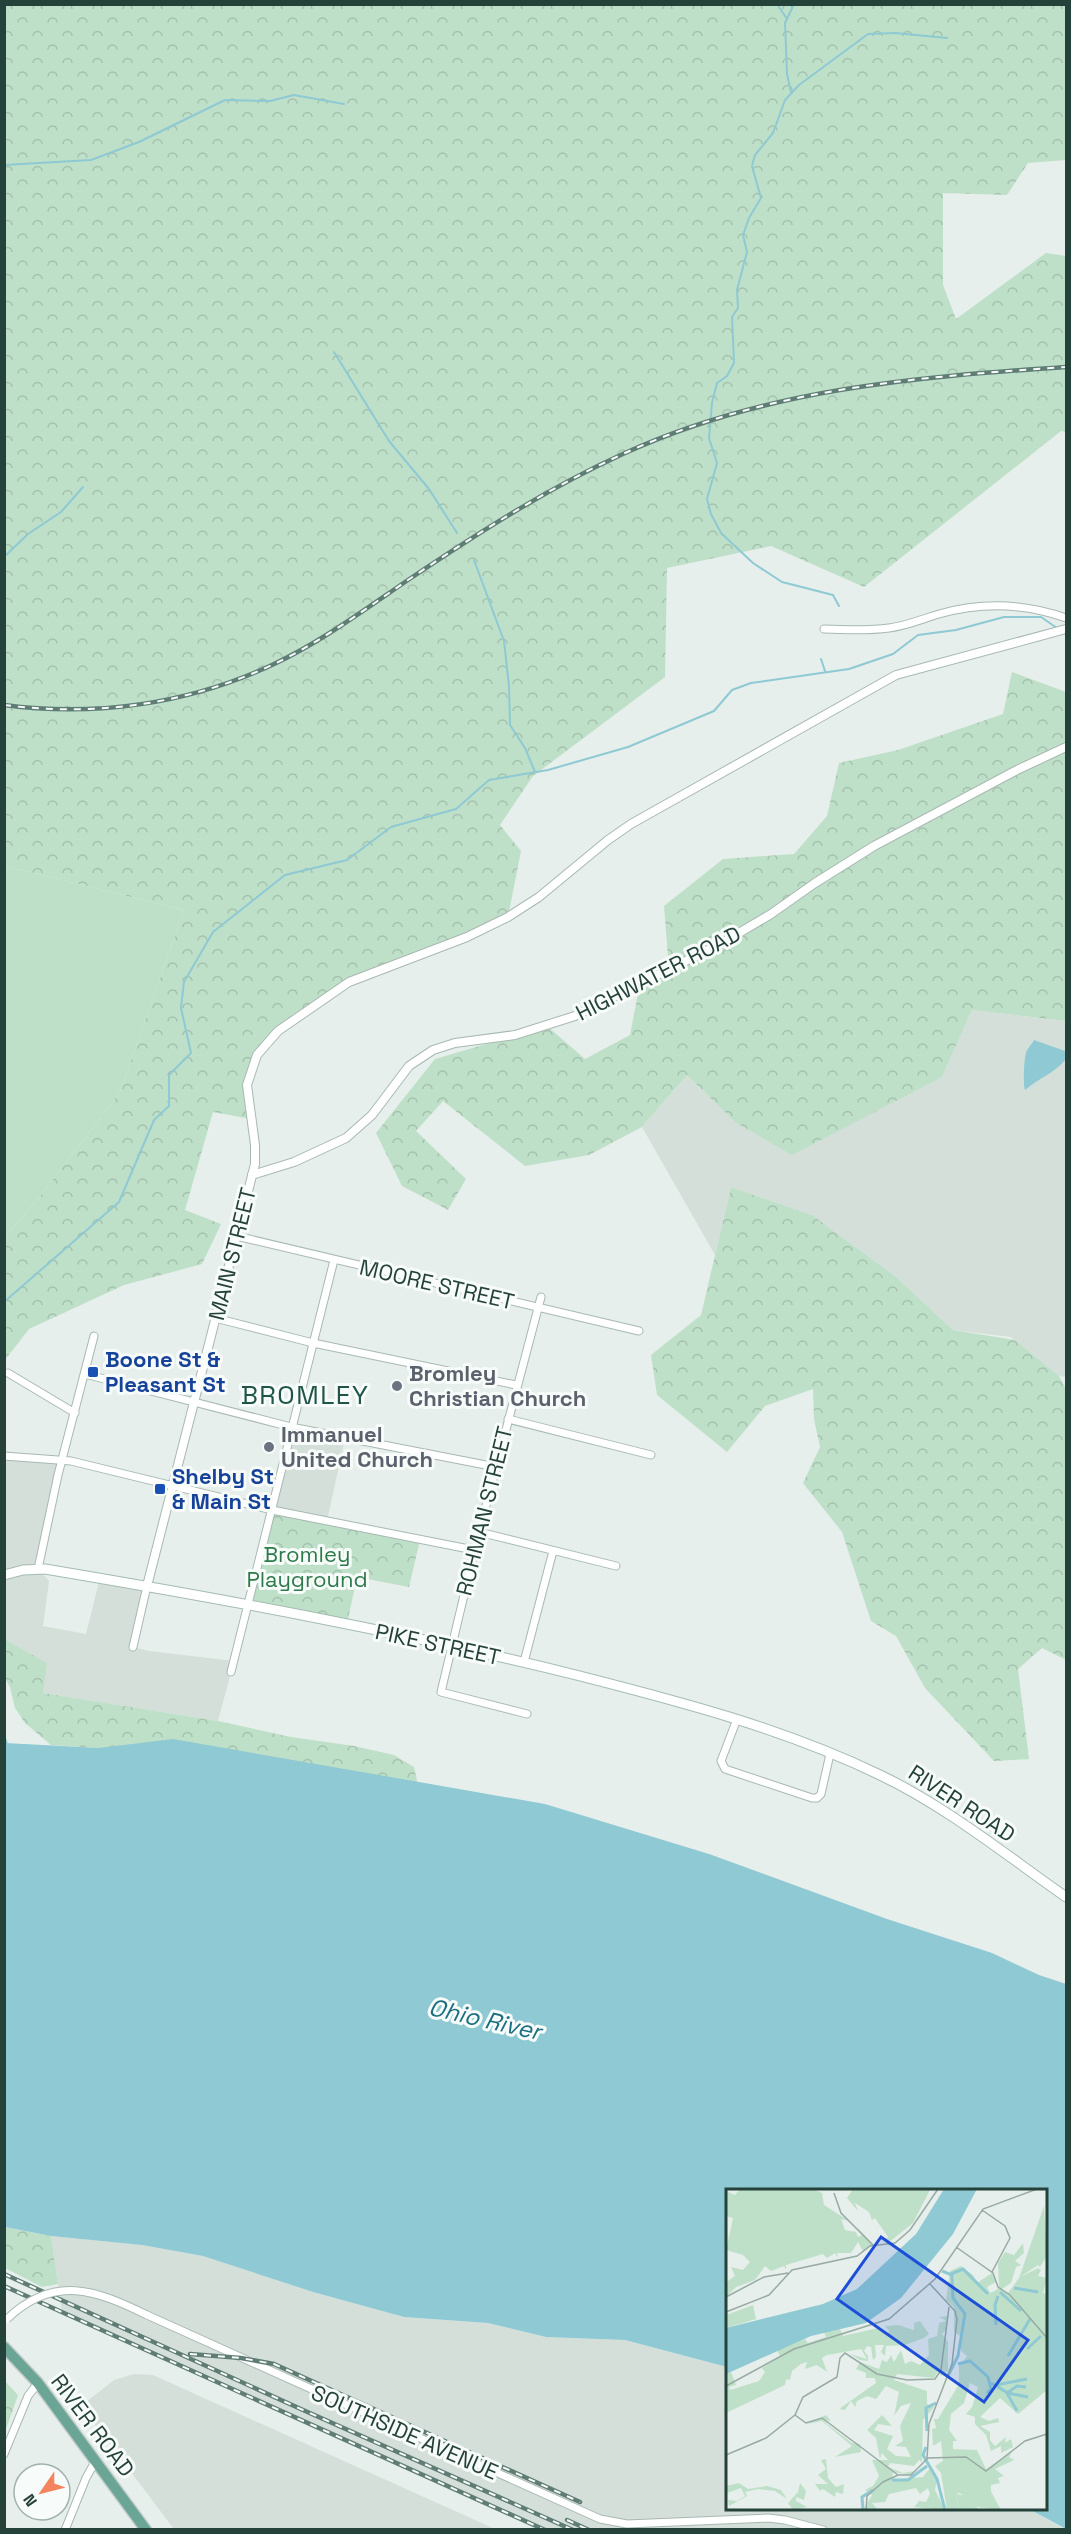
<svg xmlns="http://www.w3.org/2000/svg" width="1071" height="2534" viewBox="0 0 1071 2534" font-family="'Space Grotesk',sans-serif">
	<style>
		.built { fill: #d4dfda }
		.green { fill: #bfe0c8 }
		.forest { fill: url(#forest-crowns) }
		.water { fill: #8ec9d4 }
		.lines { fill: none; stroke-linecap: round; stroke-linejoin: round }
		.stream { stroke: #8ec9d4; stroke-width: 2 }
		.minor-casing { stroke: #a8b8b2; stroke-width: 9 }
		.tertiary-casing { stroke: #a8b8b2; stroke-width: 10 }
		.secondary-casing { stroke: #a4bbb3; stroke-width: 11 }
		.primary-casing { stroke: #c2cac8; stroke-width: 13 }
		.minor { stroke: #fff; stroke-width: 7 }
		.tertiary { stroke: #fff; stroke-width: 8 }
		.secondary { stroke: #fff; stroke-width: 9 }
		.primary { stroke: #6aa596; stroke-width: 10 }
		.rail-casing { stroke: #5f7d75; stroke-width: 4.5 }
		.rail { stroke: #f7fbf9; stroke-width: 2; stroke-dasharray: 7; stroke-linecap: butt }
		.minor-bridge-casing { stroke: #a8b8b2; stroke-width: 9; stroke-linecap: butt }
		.minor-bridge { stroke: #fff; stroke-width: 7 }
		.transit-dot { fill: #1a4fb4; stroke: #f7fbf9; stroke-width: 2 }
		.worship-dot { fill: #6b7280; stroke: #f7fbf9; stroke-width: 2 }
		.labels { text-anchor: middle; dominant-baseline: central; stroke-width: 6; stroke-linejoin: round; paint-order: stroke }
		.street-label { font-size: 22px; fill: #24423a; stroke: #f7fbf9 }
		.transit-label { font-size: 22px; font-weight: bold; fill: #164399; stroke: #f7fbf9; text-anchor: start }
		.worship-label { font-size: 22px; font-weight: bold; fill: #5b616d; stroke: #f7fbf9; text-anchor: start }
		.park-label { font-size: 22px; fill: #2d7a4b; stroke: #f7fbf9 }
		.water-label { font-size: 24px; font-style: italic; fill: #1c6f80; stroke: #f7fbf9 }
		.quarter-label { font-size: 26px; letter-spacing: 1.5px; fill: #1f5548; stroke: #f7fbf9 }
		.inset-river { fill: none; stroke: #8ec9d4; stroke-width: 3 }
		.inset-road { fill: none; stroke: #98aaa4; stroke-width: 1.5 }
		.view { fill: #1d4ed8; fill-opacity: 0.15; stroke: #1d4ed8; stroke-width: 3 }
		.inset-edge { fill: none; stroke: #24423a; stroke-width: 3 }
	</style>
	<defs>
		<pattern id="forest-crowns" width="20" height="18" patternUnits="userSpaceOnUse" patternTransform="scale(1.5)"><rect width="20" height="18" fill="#bfe0c8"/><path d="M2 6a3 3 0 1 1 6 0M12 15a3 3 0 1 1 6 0" fill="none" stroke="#a4c1ad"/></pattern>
	</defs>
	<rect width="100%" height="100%" fill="#e6efeb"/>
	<!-- built -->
	<g class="built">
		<polygon points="972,1010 1066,1021 1066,1377 1059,1376 1011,1337 953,1330 895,1276 812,1215 731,1187 715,1255 642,1127 687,1075 735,1122 942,1077"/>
		<polygon points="291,1427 345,1438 327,1521 272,1510"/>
		<polygon points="4,1456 63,1460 38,1569 49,1581 43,1626 86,1634 100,1578 147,1586 133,1647 149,1651 234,1661 218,1721 42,1693 5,1639"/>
		<polygon points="51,2236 142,2245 203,2256 313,2292 404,2317 488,2323 546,2337 625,2340 727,2367 728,2508 1029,2509 1064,2529 545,2529 62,2312"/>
		<polygon points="134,2374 153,2375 495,2529 174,2529 81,2406 114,2380"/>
	</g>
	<!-- green -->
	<polygon class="green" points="5,866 184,910 120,1092 37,1200 5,1237"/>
	<!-- forest -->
	<g class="forest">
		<polygon points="5,5 1066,5 1066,160 1028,163 1007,195 943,193 943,285 956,319 1046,253 1066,256 1066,432 1061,431 864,587 771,546 667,568 665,677 533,776 500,825 521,851 508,917 349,982 278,1031 257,1055 247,1085 251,1119 213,1112 185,1210 221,1224 202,1264 124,1285 29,1329 5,1360 5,1237 37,1200 120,1092 184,910 5,866"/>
		<polygon points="1012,672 1066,692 1066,1021 972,1010 942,1077 792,1155 735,1122 687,1075 642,1127 589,1155 525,1166 443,1101 416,1131 466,1179 448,1210 402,1186 376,1133 435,1059 547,1026 585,1059 630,1035 640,983 669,969 664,906 723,859 794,854 827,816 839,763 898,750 1003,714"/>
		<polygon points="731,1187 812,1215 895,1276 953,1330 1015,1340 1059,1376 1066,1389 1066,1660 1042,1648 1018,1669 1029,1759 994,1761 925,1688 896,1636 871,1621 842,1532 803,1483 820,1447 814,1419 813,1389 765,1406 727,1452 657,1395 651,1355 701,1315"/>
		<polygon points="272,1510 420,1540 409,1587 357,1577 347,1624 247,1604"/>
		<polygon points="4,1639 47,1663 43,1693 218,1721 291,1737 354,1746 394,1755 414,1767 419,1790 99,1748 51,1745 25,1723 15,1708 10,1687 5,1678"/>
		<polygon points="4,2227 51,2236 58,2284 42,2287 5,2268"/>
		<polygon points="5,2381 18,2395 5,2432"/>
	</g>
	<!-- water -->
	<g class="water">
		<path d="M1034 1040 1065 1051 1066 1059C1055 1073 1039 1078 1025 1090 1023 1085 1024 1059 1026 1053 1027 1049 1032 1044 1034 1040Z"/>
		<polygon points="173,1739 545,1804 709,1854 887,1919 992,1953 1039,1975 1066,1984 1066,2529 1029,2509 1046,2508 1046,2190 728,2190 727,2367 625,2340 546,2337 488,2323 404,2317 313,2292 203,2256 142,2245 51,2236 5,2227 5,1743 99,1748"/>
	</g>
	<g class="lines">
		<!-- stream -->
		<g class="stream">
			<polyline points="777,4 787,19"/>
			<polyline points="791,92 787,74 785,23 794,4"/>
			<polyline points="4,165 91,160 139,142 225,100 270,101 294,95 344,104"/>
			<polyline points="334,352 389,441 429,489 457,533"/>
			<polyline points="4,557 28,534 61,512 83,487"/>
			<polyline points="474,560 504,641 509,686 510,725 525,748 535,772"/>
			<polyline points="839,606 833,595 782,582 753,563 721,533 711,514 707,499 717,463 709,438 712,403 717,383 727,376 734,363 732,317 738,308 737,290 747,252 743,235 749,218 761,198 752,166 755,155 773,133 785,100 799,85 868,34 895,33 947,38"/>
			<polyline points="821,659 825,671"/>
			<polyline points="4,1302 119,1202 154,1120 169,1106 169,1075 191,1053 181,1008 184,982 213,932 285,875 347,860 391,827 456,809 489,780 548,770 628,747 714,711 732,690 751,683 849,669 893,654 918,635 956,630 1004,617 1041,617 1057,628"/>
			<polyline points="4,1735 7,1744"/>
		</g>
		<!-- minor casing -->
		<g class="minor-casing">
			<g id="minor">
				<path d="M824 629C846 630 868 631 889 628 906 626 922 619 939 614 982 602 1024 603 1066 618"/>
				<polyline points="236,1236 639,1331"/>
				<polyline points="215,1318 313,1343 516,1385"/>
				<polyline points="8,1373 75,1413"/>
				<polyline points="85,1374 291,1427 496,1467"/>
				<polyline points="508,1419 651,1455"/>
				<polyline points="4,1456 71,1461 272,1510 474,1550"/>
				<polyline points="479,1532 616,1566"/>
				<polyline points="38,1569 58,1475 94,1336"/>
				<polyline points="133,1647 147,1586"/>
				<polyline points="524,1662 553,1551"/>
				<polyline points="231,1672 334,1260"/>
				<polyline points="527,1714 441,1692 479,1532 541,1297"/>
				<polyline points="737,1719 721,1761 725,1769 812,1798 817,1798 821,1794 830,1754"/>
				<polyline points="147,2315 600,2519 627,2524 768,2518 785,2520 823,2530"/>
				<polyline points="4,2454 28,2396 38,2383"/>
				<polyline points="65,2530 86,2478 96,2460"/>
			</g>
		</g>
		<!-- tertiary casing -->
		<g class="tertiary-casing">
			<g id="tertiary">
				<polyline points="252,1175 294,1162 346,1138 372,1115 409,1066 433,1050 455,1043 515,1035 575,1016 722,943 771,914 815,883 874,846 1017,770 1066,747"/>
				<polyline points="147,1586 255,1164 255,1145 247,1085 257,1055 278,1031 349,982 467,937 508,917 539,897 608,840 631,824 896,675 1066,629"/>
			</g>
		</g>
		<!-- secondary casing -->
		<g class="secondary-casing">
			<path id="secondary" d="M4 1575 23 1570 45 1569C224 1599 403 1632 580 1676 682 1702 785 1729 880 1775 947 1807 1006 1855 1066 1897"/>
		</g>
		<!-- primary casing -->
		<g class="primary-casing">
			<polyline id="primary" points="4,2347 38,2383 146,2530"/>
		</g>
		<!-- minor -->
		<use href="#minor" class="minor"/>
		<!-- tertiary -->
		<use href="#tertiary" class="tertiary"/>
		<!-- secondary -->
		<use href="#secondary" class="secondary"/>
		<!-- primary -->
		<use href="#primary" class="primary"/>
		<!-- rail casing -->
		<g class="rail-casing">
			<g id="rail">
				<path d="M4 705C96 717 188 704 272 665 321 642 364 610 408 580 478 533 548 488 625 453 766 389 914 377 1066 367"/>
				<polyline points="4,2274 303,2410 573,2530"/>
				<polyline points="4,2286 545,2530"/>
				<polyline points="190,2354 241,2358 274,2364 580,2502"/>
				<polyline points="567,2520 589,2530"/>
			</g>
		</g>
		<!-- rail -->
		<use href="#rail" class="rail"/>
		<!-- minor-bridge casing -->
		<g class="minor-bridge-casing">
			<path id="minor-bridge" d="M7 2319C54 2274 96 2290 147 2315"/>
		</g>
		<!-- minor-bridge -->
		<use href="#minor-bridge" class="minor-bridge"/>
	</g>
	<!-- markers -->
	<g class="transit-dot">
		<rect x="87" y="1366" width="12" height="12" rx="3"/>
		<rect x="154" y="1483" width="12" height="12" rx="3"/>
	</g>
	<g class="worship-dot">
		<circle cx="397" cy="1386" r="6"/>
		<circle cx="269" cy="1447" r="6"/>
	</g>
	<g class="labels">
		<!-- street labels -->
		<g class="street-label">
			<text transform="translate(658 973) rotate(-27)">HIGHWATER ROAD</text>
			<text transform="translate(232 1254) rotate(-76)">MAIN STREET</text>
			<text transform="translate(437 1284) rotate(13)">MOORE STREET</text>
			<text transform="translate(484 1511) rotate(-76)">ROHMAN STREET</text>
			<text transform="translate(438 1644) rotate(12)">PIKE STREET</text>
			<text transform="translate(962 1803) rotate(33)">RIVER ROAD</text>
			<text transform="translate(93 2425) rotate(53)">RIVER ROAD</text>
			<text transform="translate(405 2432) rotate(24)">SOUTHSIDE AVENUE</text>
		</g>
		<!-- transit labels -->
		<g class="transit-label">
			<text x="105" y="1359">Boone St &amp;<tspan x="105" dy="25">Pleasant St</tspan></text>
			<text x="172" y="1476">Shelby St<tspan x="172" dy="25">&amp; Main St</tspan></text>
		</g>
		<!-- worship labels -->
		<g class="worship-label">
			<text x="409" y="1373">Bromley<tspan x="409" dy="25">Christian Church</tspan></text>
			<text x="281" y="1434">Immanuel<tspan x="281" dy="25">United Church</tspan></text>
		</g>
		<!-- park labels -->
		<g class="park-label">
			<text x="307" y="1554">Bromley<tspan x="307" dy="25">Playground</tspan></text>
		</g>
		<!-- water labels -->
		<g class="water-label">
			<text transform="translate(485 2019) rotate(13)">Ohio River</text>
		</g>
		<!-- quarter labels -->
		<g class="quarter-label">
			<text x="305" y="1395">BROMLEY</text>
		</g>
	</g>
	<!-- overview -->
	<g transform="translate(726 2189)">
		<rect width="321" height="321" fill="#e6efeb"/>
		<path d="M228 85 261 107 241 125 233 113ZM230 305 241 307 253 321H233Z" fill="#bfe0c8"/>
		<path d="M14 0H87L96 4 98 16 123 32 115 30 119 41 130 43 132 48 136 46 131 38 147 56 137 62 132 53 125 64H111L112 69 109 64 101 69 97 65 60 76V81L58 77 45 82 39 77 29 91 10 98 1 107 0 93 9 87 5 78 17 81 24 73 17 66 0 61 7 29 0 27V2L9 6ZM127 0H203L204 1 187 34 162 54 159 51 162 48 149 29 146 31 143 23 129 14 132 22 121 9ZM318 17 321 67 314 78 312 76 294 88 312 79 315 81 312 87 321 89 317 104 321 105V201L292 225 274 209 254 228 263 232 272 229 273 233 254 237 264 243V251L269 257 280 248 279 254 285 250 287 258 275 264V257L265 262 260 246 249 235V228L240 225 246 218 252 198 244 194 238 214 225 225 223 241 231 252H227V260L251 261 260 280 286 263 283 268 288 271 269 280 278 287 272 289 274 294 265 296V304L262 300 254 302 250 318 234 304 230 305 233 321H221L215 284 209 277 217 272 215 252 207 257 206 240 210 239 208 230H212L233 195V177L241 167 235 162 234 147 228 143V118L220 111 224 82 235 77 247 86 251 94 266 84 270 93 261 98 264 104 269 102 273 98 272 74 279 63 288 66 297 54 298 64 289 72 295 76 290 78 285 94 276 100 282 104 293 89ZM228 86 261 107 241 124 233 113ZM27 116 30 130 0 139V126ZM221 127 220 141 216 145 222 153V182L215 187 212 182 208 189 171 185 168 191 201 202V215L208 218 197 231 196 273 193 271 188 277 164 274 162 278 177 284 189 282 186 286 167 283 166 291 197 288 204 279 211 290 209 301 219 321 188 318 193 312 200 313 204 305 202 299 194 305 190 299 163 305 159 313 146 314 152 321H137L146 306 139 301 147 297 153 287 146 271H162L156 264 154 270 150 249 141 241 156 226 166 237 152 235 148 241 167 247 161 260 170 267 185 268 180 258 169 257 177 252 174 237 185 214 175 217 168 227 173 203 160 197 150 210 141 207 131 212 129 218 125 212 119 221 113 220 150 194 149 189H140V184L130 180 134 173 153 180 156 171 161 173 165 166 168 173 175 161 179 175 185 172 194 176 203 166 202 150 211 147 213 134 220 132 213 128ZM194 132 203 145 198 149 179 156 160 157 159 167 155 163 158 156H149L150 168 147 171 145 158 141 157 138 162 142 167V172L134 171 124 165 141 170 135 160 101 166 96 169 101 183 91 176 79 180 81 173 75 175 66 182 64 191 60 190 59 196 0 224V185L5 183 10 196 3 198 4 201 33 192 39 183 36 179 54 167 51 161 79 150 82 154 100 148 98 143 114 140 117 147 152 139 161 146 163 142 159 137 172 136 188 141V134ZM100 226 105 232 97 231 101 235 126 254 134 255 135 263 109 268 126 257 96 232 81 235ZM100 270 102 289 110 298 118 295 117 305 110 303 109 308 97 300 94 302 89 295H102L92 286 100 280 95 271ZM13 294 22 300 41 297 55 301 61 310 49 302 32 300 19 303 21 307 3 317 2 311 11 312 19 307 15 299 1 304 0 297ZM74 294 80 302 78 311 70 308V312L81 318 67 321 62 314 72 303Z" fill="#bfe0c8" fill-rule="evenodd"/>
		<path d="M259 293 262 297 275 321 250 318 252 298Z" fill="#bfe0c8"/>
		<path d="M218 0H251L227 45 175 109 140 134 85 147 0 185V139L97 115 131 100 190 45Z" fill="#8ec9d4"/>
		<path class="inset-river" d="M216 82 226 86 227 109 239 125 232 167 222 187M225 85 237 80 262 105M288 99 312 103M274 103 295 122M270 136 269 116 272 107M301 160 315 147M282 167 304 130M232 175 244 172 262 188 265 200 261 204M265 194 282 204 302 208M270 196 301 190M291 222 281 204 291 197 300 198M201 242 200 219 210 214M200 258 197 266 211 290 219 321M166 291H182L201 277M137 321 136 308 147 301"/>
		<path class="inset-road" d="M108 4 115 24 147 56M256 21 279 37 284 49 266 83M230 58 267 84 272 98 284 106 321 149M0 108 38 88 62 84M0 123 43 106 66 81 131 67 144 57 169 54 184 41 212 0M0 197 68 160 163 130 209 90 257 20 311 0M69 226 77 208 111 188 114 169 119 164 151 185 181 191 209 190 215 181 223 118M69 226 80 234 96 229 172 286M0 266 40 249 69 226M201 269 240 268 260 282 299 252 321 245M140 321 141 307 157 293 172 286H185L201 270 203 235 226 175 231 130 229 122 204 95"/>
		<path class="view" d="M155 48 302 151 258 213 111 110Z"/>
		<rect width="321" height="321" class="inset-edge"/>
	</g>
	<!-- border -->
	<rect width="1071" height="2534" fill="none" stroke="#24423a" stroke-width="12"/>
	<!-- north arrow -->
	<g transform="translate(42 2492) rotate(235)"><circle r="28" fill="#f7fbf9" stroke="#a3b1ad" stroke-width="1.5"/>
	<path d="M0-4.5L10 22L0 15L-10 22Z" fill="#f4845f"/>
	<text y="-9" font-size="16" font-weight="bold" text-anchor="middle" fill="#24423a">N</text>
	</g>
</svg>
